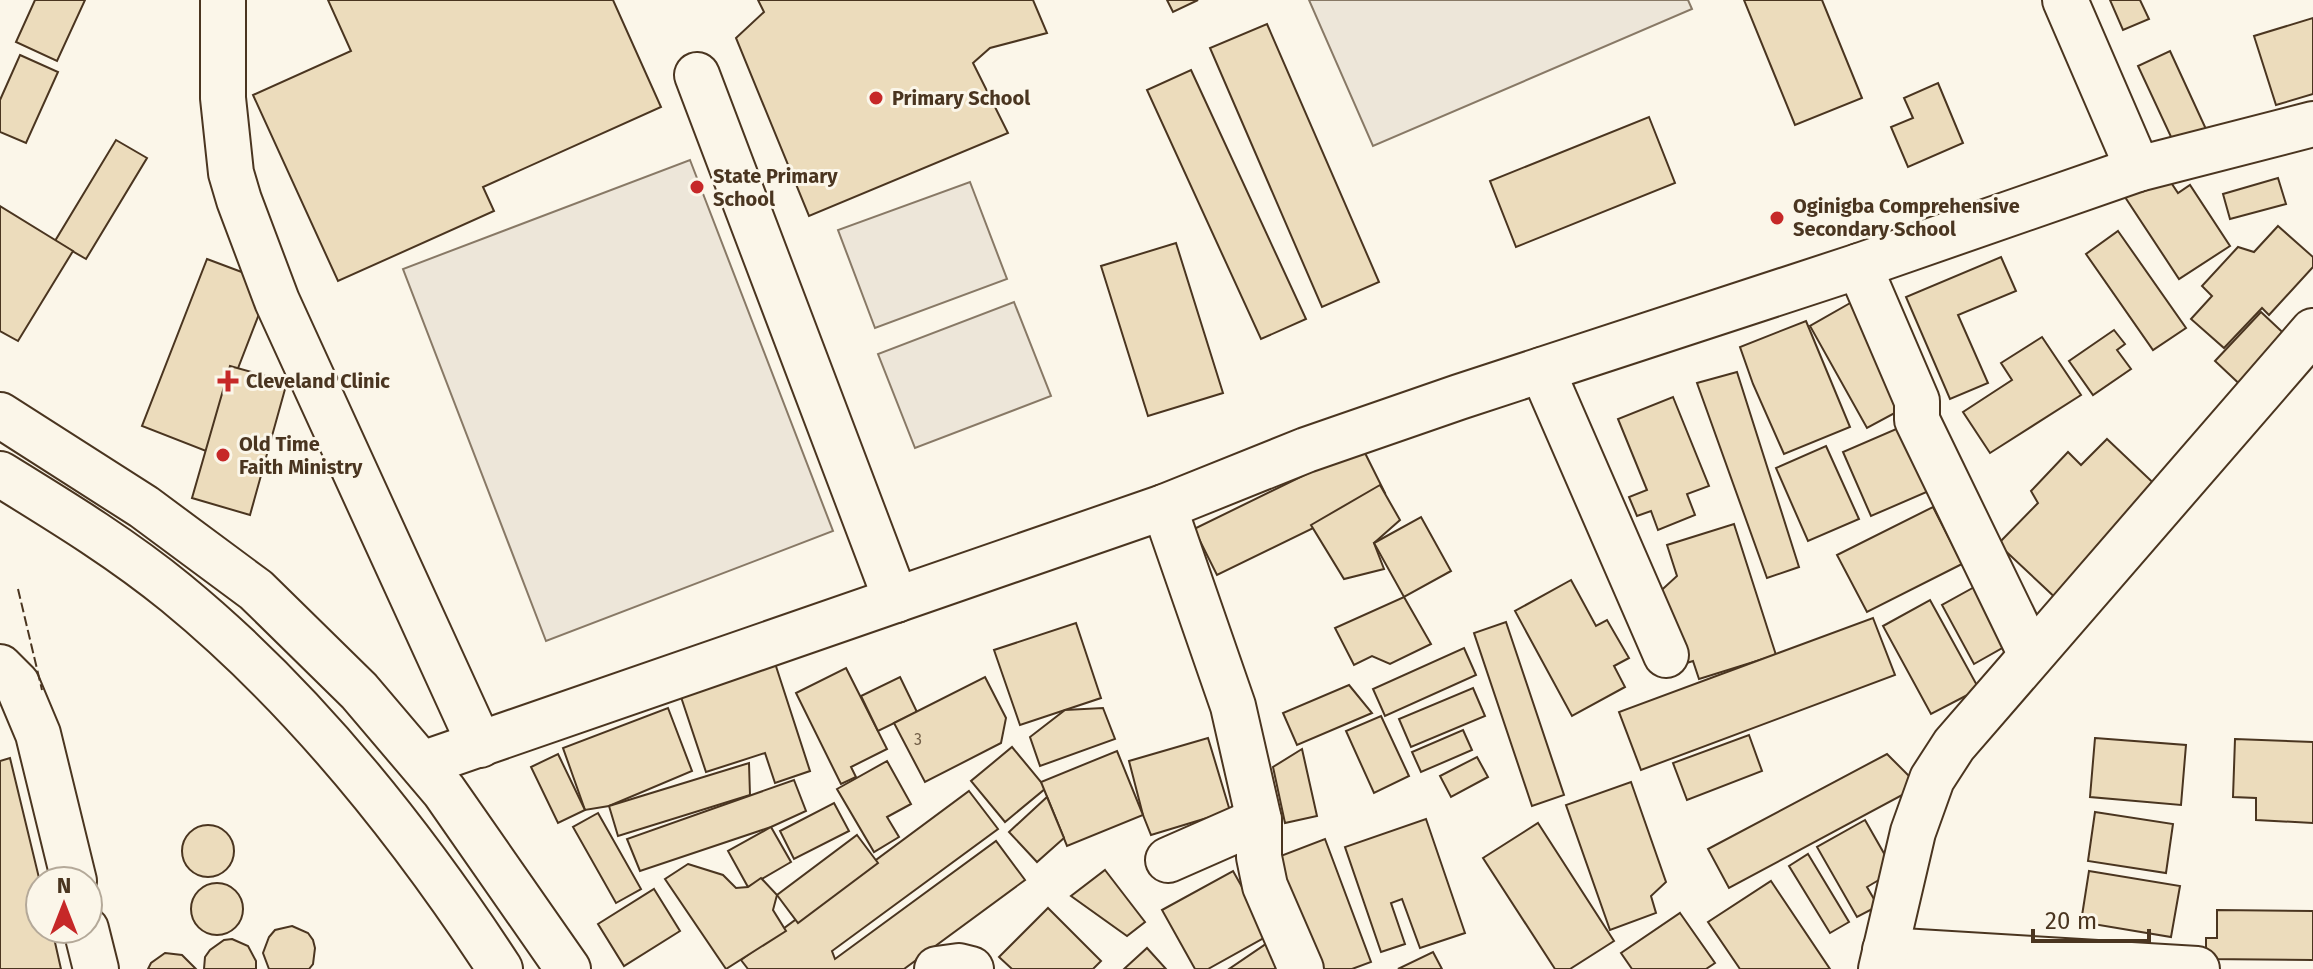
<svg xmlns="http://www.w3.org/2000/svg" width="2313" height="969" viewBox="0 0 2313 969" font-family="'Fira Sans',sans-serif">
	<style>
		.green { fill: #ede6d9; stroke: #887966; stroke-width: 2 }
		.building { fill: #ecdcbc; stroke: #4a3520; stroke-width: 2 }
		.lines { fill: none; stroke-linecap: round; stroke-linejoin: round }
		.minor-casing { stroke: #4a3520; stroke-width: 48 }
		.major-casing { stroke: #4a3520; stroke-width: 48 }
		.minor { stroke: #fbf6e9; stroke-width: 44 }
		.major { stroke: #fbf6e9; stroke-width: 44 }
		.fence { stroke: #4a3520; stroke-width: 2; stroke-dasharray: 10 4; stroke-linecap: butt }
		.poi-dot { fill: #c62828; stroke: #fbf6e9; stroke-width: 3 }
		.labels { text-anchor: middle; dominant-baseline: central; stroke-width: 6; stroke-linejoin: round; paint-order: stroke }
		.number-label { font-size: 16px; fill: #725f47 }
		.poi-label { font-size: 20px; font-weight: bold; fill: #4a3520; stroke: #fbf6e9; text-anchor: start }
	</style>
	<rect width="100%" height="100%" fill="#fbf6e9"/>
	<!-- green -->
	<g class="green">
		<polygon points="1309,0 1688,0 1692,9 1373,146"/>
		<polygon points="690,160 833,531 546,641 403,269"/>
		<polygon points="970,182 1007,279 875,328 838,230"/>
		<polygon points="1014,302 1051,396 915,448 878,354"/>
	</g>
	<!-- building -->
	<g class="building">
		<polygon points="35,0 85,0 57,61 16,42"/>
		<polygon points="328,0 613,0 661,107 483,187 494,211 338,281 253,95 351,51"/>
		<polygon points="758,0 1033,0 1047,33 990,48 973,63 1008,133 809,216 736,38 764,12"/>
		<polygon points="1167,0 1198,0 1173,12"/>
		<polygon points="1744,0 1822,0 1862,98 1795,125"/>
		<polygon points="2110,0 2140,0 2149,19 2123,30"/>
		<polygon points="2313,18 2313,94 2276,105 2254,36"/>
		<polygon points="1267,24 1379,282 1322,307 1210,48"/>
		<polygon points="2170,51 2211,140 2179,154 2138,66"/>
		<polygon points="20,55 58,72 26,143 0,132 0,100"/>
		<polygon points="1191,70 1306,319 1261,339 1147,90"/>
		<polygon points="1938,83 1963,143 1908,167 1891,127 1913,118 1904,98"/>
		<polygon points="1649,117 1675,183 1516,247 1490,181"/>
		<polygon points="116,140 147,158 86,259 55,241"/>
		<polygon points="2162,169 2178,193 2190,185 2230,246 2179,279 2123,194"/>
		<polygon points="2278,178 2286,204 2230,219 2223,194"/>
		<polygon points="0,206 73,251 18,341 0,331"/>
		<polygon points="2278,226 2313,257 2313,267 2269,315 2262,308 2224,348 2191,319 2212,296 2202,286 2238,247 2254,252"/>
		<polygon points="2118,231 2186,328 2153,350 2086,254"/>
		<polygon points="1176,243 1223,393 1148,416 1101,266"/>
		<polygon points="2001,257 2016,291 1958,315 1988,383 1950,399 1906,297"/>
		<polygon points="207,259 271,283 206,451 142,426"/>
		<polygon points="1859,298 1917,401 1867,428 1810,326"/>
		<polygon points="2261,312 2293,342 2247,391 2215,361"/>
		<polygon points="1806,321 1850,427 1784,454 1753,384 1740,347"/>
		<polygon points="2114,330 2125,344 2117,350 2131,369 2093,395 2069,361"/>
		<polygon points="2042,337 2081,395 1990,453 1963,412 2012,380 2001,363"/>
		<polygon points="230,366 287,382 250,515 192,498"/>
		<polygon points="1737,372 1799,567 1767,578 1697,383"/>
		<polygon points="1673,397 1709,486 1687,494 1695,515 1658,530 1651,511 1637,516 1629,497 1647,490 1618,419"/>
		<polygon points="1917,420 1945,484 1871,516 1843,452"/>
		<polygon points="2107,439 2165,494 2060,602 1998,544 2038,503 2031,491 2068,452 2081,465"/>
		<polygon points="1826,446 1859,519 1808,541 1776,468"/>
		<polygon points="1362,447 1385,493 1217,575 1194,529"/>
		<polygon points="1380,485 1400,520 1374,543 1384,569 1344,579 1311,525"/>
		<polygon points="1933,507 1962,564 1867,612 1837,555"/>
		<polygon points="1421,517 1451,571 1404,597 1374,543"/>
		<polygon points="1734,524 1776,655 1699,679 1693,661 1677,666 1654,597 1677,576 1667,545"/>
		<polygon points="1571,580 1596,626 1607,620 1629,658 1614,666 1625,687 1572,716 1515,611"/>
		<polygon points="1978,585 2011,643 1974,664 1942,605"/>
		<polygon points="1404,597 1431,644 1390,664 1372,656 1354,665 1335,628"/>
		<polygon points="1930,600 1979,689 1931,714 1883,626"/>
		<polygon points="1873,618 1895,675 1641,770 1619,712"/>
		<polygon points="1506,622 1564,795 1532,806 1474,633"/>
		<polygon points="1076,623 1101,698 1020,725 994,650"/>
		<polygon points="1464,648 1476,675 1385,716 1373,689"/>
		<polygon points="773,657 810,771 775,783 765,753 706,772 678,688"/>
		<polygon points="846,668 887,749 851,767 856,777 841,784 796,693"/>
		<polygon points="900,677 917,712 878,731 861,696"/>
		<polygon points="985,677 1006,718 1001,743 925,782 894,723"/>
		<polygon points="1349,685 1372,713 1297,745 1283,713"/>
		<polygon points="1473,688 1485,716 1411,747 1399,719"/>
		<polygon points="668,708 692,771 609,806 585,810 563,748"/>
		<polygon points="1103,708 1115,739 1040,766 1030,737 1065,710"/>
		<polygon points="1381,716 1409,776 1374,793 1346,731"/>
		<polygon points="1463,730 1472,750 1421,772 1412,752"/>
		<polygon points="1749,735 1762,771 1687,800 1673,763"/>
		<polygon points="1208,738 1230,811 1151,835 1143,815 1129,761"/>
		<polygon points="2095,738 2186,745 2181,805 2090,797"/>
		<polygon points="2235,739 2313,742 2313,823 2256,820 2256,798 2233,797"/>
		<polygon points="1012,747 1046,788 1005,822 971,781"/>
		<polygon points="1302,749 1317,816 1285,823 1273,767"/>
		<polygon points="1117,751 1143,815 1067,846 1041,782"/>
		<polygon points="558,754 585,810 558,823 531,767"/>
		<polygon points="1887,754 1919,786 1729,888 1708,849"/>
		<polygon points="1477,757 1488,777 1451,797 1440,776"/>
		<polygon points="10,758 40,882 40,929 52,929 61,969 0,969 0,761"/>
		<polygon points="887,761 911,804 887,817 899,837 874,852 837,789"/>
		<polygon points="749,763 750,795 618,836 609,806"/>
		<polygon points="794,780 806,811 771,827 640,871 627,839"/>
		<polygon points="1631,782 1666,882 1651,896 1656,913 1610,930 1566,805"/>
		<polygon points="969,791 998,829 832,951 835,959 996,841 1025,880 904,969 748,969 741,960"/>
		<polygon points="1047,797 1064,838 1037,862 1009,832"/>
		<polygon points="834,803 849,831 794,859 780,831"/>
		<polygon points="2095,812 2173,824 2166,873 2088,861"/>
		<polygon points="598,813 641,889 616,903 573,827"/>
		<polygon points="1426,819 1465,933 1420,948 1402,899 1391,903 1405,944 1381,952 1345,847"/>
		<polygon points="1865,820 1894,871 1867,887 1878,906 1857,917 1817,847"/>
		<polygon points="1538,823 1614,941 1570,969 1555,969 1483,858"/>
		<circle cx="208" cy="851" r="26"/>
		<polygon points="771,827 791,862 748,887 728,851"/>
		<polygon points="857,835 878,863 798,923 777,895"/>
		<polygon points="1325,839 1371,962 1352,969 1320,969 1278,857"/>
		<polygon points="1808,854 1849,922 1830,933 1789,866"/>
		<polygon points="688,864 723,875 736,888 748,887 761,878 777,895 773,910 786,931 726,969 665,879"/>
		<polygon points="1105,870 1145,922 1127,936 1071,896"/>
		<polygon points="1233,871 1269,935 1208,969 1195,969 1162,910"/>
		<polygon points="2089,871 2180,886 2171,937 2081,922"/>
		<polygon points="1771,881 1830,969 1740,969 1708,922"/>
		<circle cx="217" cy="909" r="26"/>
		<polygon points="654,889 680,931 624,966 598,924"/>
		<polygon points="1048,908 1101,961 1093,969 1012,969 999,957"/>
		<polygon points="2217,910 2313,911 2313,960 2206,959 2206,938 2217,938"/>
		<polygon points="1680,913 1715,963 1706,969 1632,969 1621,953"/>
		<polygon points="292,926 308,933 313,940 315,948 313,964 309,969 269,969 263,953 269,937 275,930"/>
		<polygon points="1276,937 1298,969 1229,969"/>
		<polygon points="232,939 248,946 256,961 256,969 204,969 205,957 210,950 224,940"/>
		<polygon points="1147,948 1166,969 1124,969"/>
		<polygon points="1433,952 1442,969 1398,969"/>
		<polygon points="165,953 182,955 196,969 148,969 151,963"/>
	</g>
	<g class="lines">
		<!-- minor casing -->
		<g class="minor-casing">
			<g id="minor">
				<polyline points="223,0 223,98 231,173 239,200 277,301 480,745"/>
				<polyline points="2065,0 2138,169"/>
				<polyline points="697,75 896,600"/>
				<polyline points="1859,266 1917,401 1917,420 2031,655"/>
				<polyline points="1542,370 1666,655"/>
				<polyline points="1164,507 1233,706 1259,820 1259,857 1265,886 1301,969"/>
				<polyline points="0,667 17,684 38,734 74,881"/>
				<polyline points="422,764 1164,507 1306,450 1459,397 1859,266 2138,169 2313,124"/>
				<polyline points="1168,860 1259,820"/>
				<polyline points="86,929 96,969"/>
				<polyline points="1885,950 2197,969"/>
				<polyline points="937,969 959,966 971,969"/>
				<polyline points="1881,969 1913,832 1932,779 1954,745 2313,331"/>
			</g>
		</g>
		<!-- major casing -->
		<g class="major-casing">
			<g id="major">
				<polyline points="0,415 144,507 256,590 359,691 444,791 568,969"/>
				<path d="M0 474C60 511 121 548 176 593 304 698 410 831 500 969"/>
			</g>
		</g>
		<!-- minor -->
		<use href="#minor" class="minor"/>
		<!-- major -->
		<use href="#major" class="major"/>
		<!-- fence -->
		<g class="fence">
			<polyline points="18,589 42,690"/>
			<polyline points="91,888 97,915"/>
		</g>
	</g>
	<!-- markers -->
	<g class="poi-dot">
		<circle cx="876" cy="98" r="8"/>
		<circle cx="697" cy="187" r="8"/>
		<circle cx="1777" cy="218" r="8"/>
		<path d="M224 369h8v8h8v8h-8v8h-8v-8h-8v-8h8z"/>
		<circle cx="223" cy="455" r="8"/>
	</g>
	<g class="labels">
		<!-- number labels -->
		<g class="number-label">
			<text x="918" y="739">3</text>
		</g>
		<!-- poi labels -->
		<g class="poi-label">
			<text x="892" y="98">Primary School</text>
			<text x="713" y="176">State Primary<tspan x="713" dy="23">School</tspan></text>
			<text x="1793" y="206">Oginigba Comprehensive<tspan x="1793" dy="23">Secondary School</tspan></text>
			<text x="246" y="381">Cleveland Clinic</text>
			<text x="239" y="444">Old Time<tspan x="239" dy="23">Faith Ministry</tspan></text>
		</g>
	</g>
	<!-- north arrow -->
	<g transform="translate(64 905)"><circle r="38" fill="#fbf6e9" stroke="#b4a999" stroke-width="2"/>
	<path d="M0-6L14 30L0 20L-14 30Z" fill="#c62828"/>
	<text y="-12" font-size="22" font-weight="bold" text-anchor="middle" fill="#4a3520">N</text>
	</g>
	<!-- scale -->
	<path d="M2033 929v12h116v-12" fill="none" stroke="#4a3520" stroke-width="4"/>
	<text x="2045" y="929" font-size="24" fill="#4a3520" stroke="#fbf6e9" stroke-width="6" paint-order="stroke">20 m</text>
</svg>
